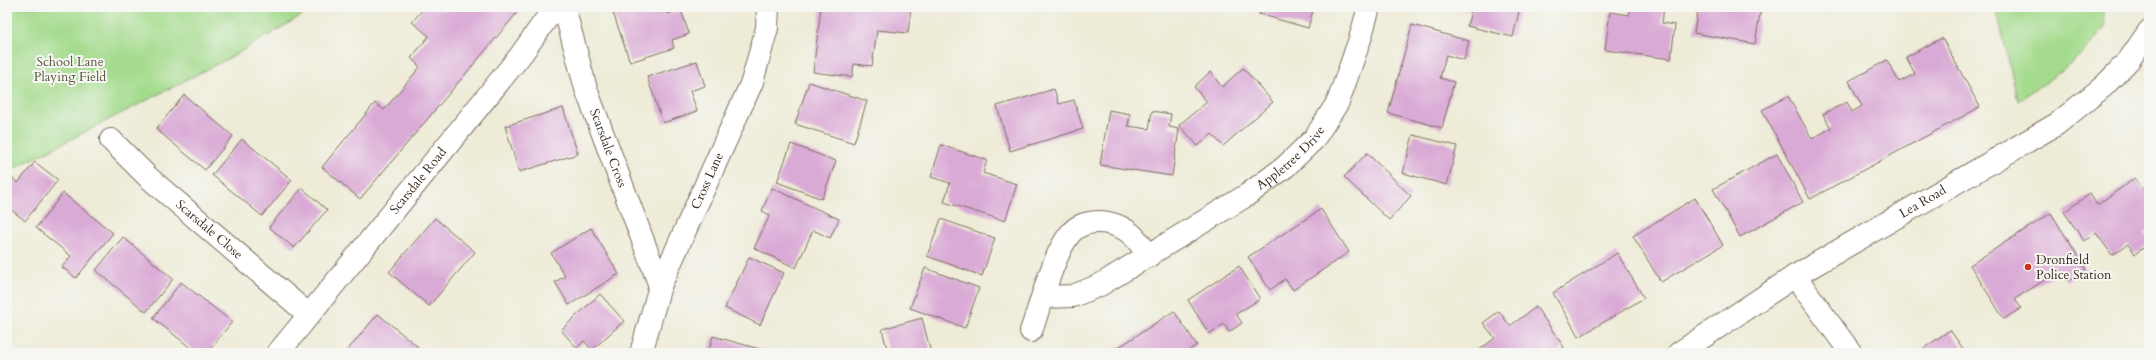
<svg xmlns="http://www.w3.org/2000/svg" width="2156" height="360" viewBox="0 0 2156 360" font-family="Cardo,serif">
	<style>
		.green { fill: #a4db8d; stroke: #708256 }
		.building { fill: #daaad6 }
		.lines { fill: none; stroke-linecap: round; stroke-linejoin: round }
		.minor-casing { stroke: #7a6e5f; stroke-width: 24 }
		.minor { stroke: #fff; stroke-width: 22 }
		.poi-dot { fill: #c8321e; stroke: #f6f6f2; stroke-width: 1.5 }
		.labels { text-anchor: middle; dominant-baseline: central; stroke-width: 4; stroke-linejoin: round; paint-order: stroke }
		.park-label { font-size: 13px; fill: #55563a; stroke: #f6f6f2 }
		.street-label { font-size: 13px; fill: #3b2a1e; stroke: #f6f6f2 }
		.poi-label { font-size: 13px; fill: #3b2a1e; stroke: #f6f6f2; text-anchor: start }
	</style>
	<rect width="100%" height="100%" fill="#f6f6f2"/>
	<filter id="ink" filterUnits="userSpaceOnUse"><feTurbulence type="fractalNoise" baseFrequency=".025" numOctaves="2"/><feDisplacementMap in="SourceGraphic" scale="8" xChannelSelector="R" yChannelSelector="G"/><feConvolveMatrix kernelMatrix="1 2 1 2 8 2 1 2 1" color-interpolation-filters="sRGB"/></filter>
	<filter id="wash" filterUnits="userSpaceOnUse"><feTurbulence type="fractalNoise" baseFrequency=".012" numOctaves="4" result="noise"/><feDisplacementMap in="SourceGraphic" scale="16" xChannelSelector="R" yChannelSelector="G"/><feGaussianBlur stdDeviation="0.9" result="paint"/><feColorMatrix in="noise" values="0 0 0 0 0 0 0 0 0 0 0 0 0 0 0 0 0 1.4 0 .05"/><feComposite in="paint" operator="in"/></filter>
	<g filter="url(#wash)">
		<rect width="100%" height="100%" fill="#eeebd7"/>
		<!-- green -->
		<g class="green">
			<polygon points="7,7 316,7 233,56 7,172"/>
			<path d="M1996 7H2100L2103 9 2105 27C2083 59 2050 79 2018 101Z"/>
		</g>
		<g id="blocks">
			<!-- building -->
			<g class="building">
				<polygon points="425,7 439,7 444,11 447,7 522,7 360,199 322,167 375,103 384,110 420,67 411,58 429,36 412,22"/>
				<polygon points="611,7 665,7 668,14 681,10 689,34 672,40 674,48 630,62"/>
				<polygon points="821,7 911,7 908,33 877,30 872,66 854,64 852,77 813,72"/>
				<polygon points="1261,7 1314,7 1308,28 1259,14"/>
				<polygon points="1461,7 1520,7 1513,37 1467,26 1471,11 1460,9"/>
				<polygon points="1630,7 1664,7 1662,23 1675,25 1671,59 1605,50 1610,12 1629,15"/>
				<polygon points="1698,7 1761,7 1755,44 1694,33"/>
				<polygon points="1412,25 1469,41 1464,60 1446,55 1440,78 1454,82 1442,128 1388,113"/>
				<polygon points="1942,38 1980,107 1810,199 1762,110 1788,96 1812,139 1831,128 1823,114 1847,102 1852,112 1862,106 1849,81 1887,60 1899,82 1915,74 1906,57"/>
				<polygon points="697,61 705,86 690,91 697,111 663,123 647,77"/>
				<polygon points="1243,68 1273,102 1223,146 1212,134 1198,146 1179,125 1207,102 1194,87 1210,72 1222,87"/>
				<polygon points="809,82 867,101 854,143 795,124"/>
				<polygon points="1054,89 1059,104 1074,100 1083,129 1010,151 997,106"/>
				<polygon points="184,95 233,136 205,170 156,129"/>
				<polygon points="563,108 578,154 519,172 505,126"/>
				<polygon points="1109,110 1130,114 1128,126 1149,129 1152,111 1171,114 1169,127 1179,129 1172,176 1100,165"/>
				<polygon points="1413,135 1457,146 1447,185 1403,173"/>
				<polygon points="242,139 292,180 262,216 212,175"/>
				<polygon points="791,144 836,161 822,199 777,182"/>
				<polygon points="941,145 987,160 983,173 1017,184 1005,221 944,202 950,183 931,177"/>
				<polygon points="1367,153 1411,196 1389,220 1344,177"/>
				<polygon points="1777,154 1803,202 1740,237 1713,189"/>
				<polygon points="35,162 58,180 25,221 7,206 7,181 10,176 18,183"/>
				<polygon points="2135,178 2144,190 2149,187 2149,229 2144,232 2149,239 2149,244 2135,254 2128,244 2112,255 2096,233 2084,241 2064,212 2090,194 2097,205"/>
				<polygon points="302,188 327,210 294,248 269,227"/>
				<polygon points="772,188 839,219 830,238 813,230 796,268 754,248 770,215 762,211"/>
				<polygon points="63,193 113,233 76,278 62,267 71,256 36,228"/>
				<polygon points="1695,198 1723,245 1661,282 1633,236"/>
				<polygon points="1321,209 1349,252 1293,290 1285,279 1270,290 1248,257"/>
				<polygon points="2051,213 2086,269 2067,281 2060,270 2015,299 2021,308 2004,319 1970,265"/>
				<polygon points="435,218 475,252 429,306 389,272"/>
				<polygon points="941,219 995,238 982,276 927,256"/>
				<polygon points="591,228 619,274 569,305 555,282 565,276 551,253"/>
				<polygon points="123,237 173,279 146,312 96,270"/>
				<polygon points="1617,253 1644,298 1579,337 1553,293"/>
				<polygon points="749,257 784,273 760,325 725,308"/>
				<polygon points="1239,266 1260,299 1236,314 1242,323 1229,332 1224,324 1209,334 1188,300"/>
				<polygon points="925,268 979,288 965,328 910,308"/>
				<polygon points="181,282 232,322 207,353 197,353 153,318"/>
				<polygon points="600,294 624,321 592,350 584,341 577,348 561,330"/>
				<polygon points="1536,307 1564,347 1556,353 1480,353 1478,351 1495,338 1483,323 1499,311 1510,326"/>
				<polygon points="1174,311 1197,345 1185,353 1110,353"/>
				<polygon points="378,314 418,347 413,353 345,353"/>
				<polygon points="922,318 931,353 888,353 882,329"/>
				<polygon points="1950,330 1966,353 1917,353"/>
				<polygon points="713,336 763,350 763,353 708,353"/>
			</g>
		</g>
	</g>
	<g filter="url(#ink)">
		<use href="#blocks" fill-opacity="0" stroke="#7a6e5f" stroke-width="1"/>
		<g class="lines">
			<!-- minor casing -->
			<g class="minor-casing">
				<g id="minor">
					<path id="s1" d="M564 7 586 89 660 286"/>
					<path id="s2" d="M111 140 149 178 309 315"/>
					<polyline points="1795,276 1851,353"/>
					<path id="s3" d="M1044 297 1073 296 1100 285 1247 195 1285 167 1314 139 1338 102 1360 39 1369 7"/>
					<path d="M1031 331C1040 307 1057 238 1078 227 1086 222 1099 221 1108 223 1130 228 1136 238 1149 256"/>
					<path id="s4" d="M278 353 520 56 555 7"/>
					<path id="s5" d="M641 353 660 286 752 82 767 28 768 7"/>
					<path id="s6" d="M1679 353 1795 276 2057 124 2104 86 2129 60 2149 31"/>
				</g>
			</g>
			<!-- minor -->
			<use href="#minor" class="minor"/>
		</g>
	</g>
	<!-- markers -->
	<circle class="poi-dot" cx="2028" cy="267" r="4"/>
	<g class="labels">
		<!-- park labels -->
		<g class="park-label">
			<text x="70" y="62">School Lane<tspan x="70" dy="15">Playing Field</tspan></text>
		</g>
		<!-- street labels -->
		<g class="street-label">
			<text stroke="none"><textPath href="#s1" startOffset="148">Scarsdale Cross</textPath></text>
			<text stroke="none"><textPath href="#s3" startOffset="288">Appletree Drive</textPath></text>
			<text stroke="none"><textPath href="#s5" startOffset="185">Cross Lane</textPath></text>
			<text stroke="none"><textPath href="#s4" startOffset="222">Scarsdale Road</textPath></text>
			<text stroke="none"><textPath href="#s6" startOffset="287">Lea Road</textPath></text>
			<text stroke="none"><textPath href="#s2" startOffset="133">Scarsdale Close</textPath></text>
		</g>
		<!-- poi labels -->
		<g class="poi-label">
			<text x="2036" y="260">Dronfield<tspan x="2036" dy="15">Police Station</tspan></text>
		</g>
	</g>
	<!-- margin -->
	<rect width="2156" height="360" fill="none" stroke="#f6f6f2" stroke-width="24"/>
</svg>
